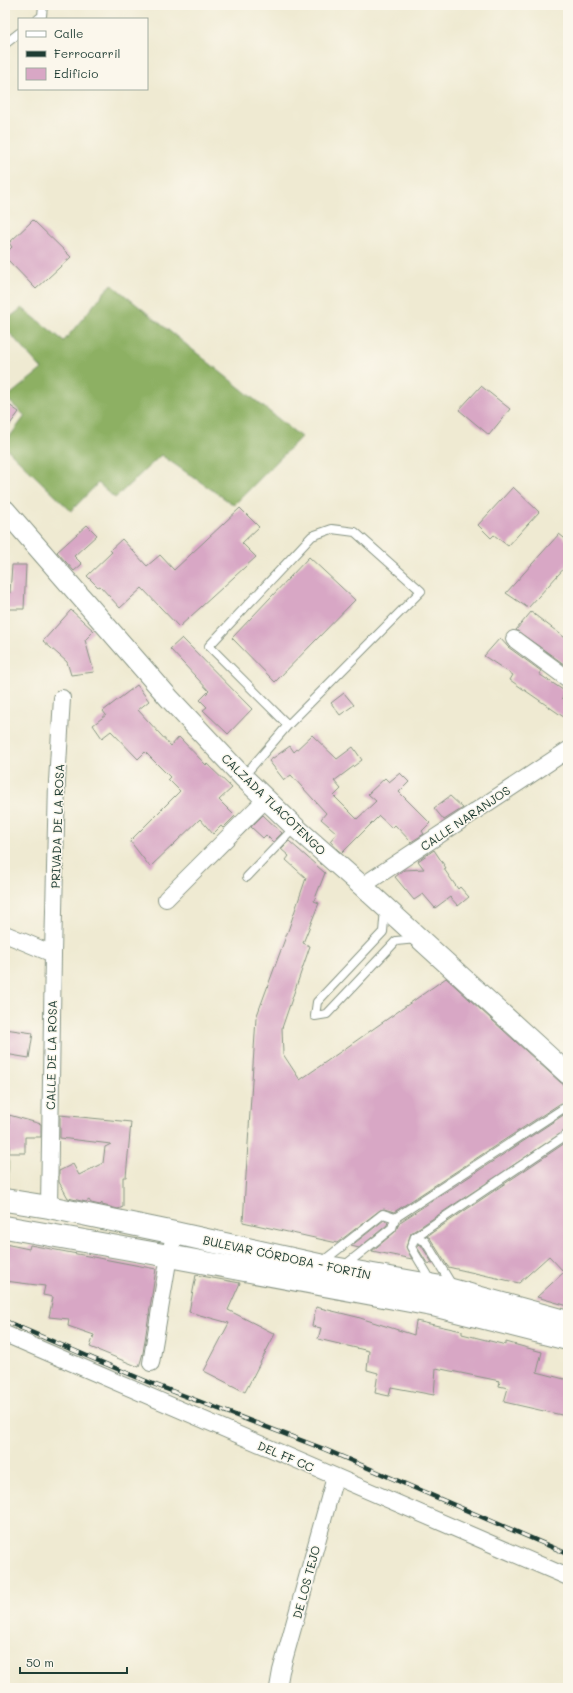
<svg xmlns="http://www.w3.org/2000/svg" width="573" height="1693" viewBox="0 0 573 1693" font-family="Mali,sans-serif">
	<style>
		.green { fill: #b2cc72; stroke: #688453 }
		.forest { fill: #8db064; stroke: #56764c }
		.building { fill: #d8a7c5 }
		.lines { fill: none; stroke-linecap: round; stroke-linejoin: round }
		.service-casing { stroke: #879483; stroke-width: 10 }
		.minor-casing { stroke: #879483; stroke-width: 18 }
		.tertiary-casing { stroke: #879483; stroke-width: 22 }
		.primary-casing { stroke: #879483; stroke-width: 24 }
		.service { stroke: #fff; stroke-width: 8 }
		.minor { stroke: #fff; stroke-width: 16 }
		.tertiary { stroke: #fff; stroke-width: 20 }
		.primary { stroke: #fff; stroke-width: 22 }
		.rail-casing { stroke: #1f3d34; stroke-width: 4.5 }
		.rail { stroke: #fbf7ec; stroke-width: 3; stroke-dasharray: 9; stroke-linecap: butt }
		.labels { text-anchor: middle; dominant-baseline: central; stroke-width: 3; stroke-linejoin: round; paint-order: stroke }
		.street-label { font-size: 12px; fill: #1f3d34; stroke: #fbf7ec }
	</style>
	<rect width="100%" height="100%" fill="#fbf7ec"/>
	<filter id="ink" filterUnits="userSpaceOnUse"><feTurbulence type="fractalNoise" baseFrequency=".025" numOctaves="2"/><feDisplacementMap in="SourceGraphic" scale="8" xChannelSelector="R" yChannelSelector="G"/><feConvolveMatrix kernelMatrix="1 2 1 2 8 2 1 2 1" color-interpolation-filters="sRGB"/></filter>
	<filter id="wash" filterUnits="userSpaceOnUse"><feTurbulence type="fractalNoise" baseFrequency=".012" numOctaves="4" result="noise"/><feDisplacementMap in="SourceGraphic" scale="16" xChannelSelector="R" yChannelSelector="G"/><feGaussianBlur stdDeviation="0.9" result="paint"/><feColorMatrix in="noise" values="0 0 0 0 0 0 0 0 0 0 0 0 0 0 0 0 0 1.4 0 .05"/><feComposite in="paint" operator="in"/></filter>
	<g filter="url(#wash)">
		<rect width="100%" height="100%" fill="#efead2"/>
		<!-- green -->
		<polygon class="green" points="5,1114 9,1115 8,1192 5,1191"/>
		<!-- forest -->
		<polygon class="forest" points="111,284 301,437 234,505 161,455 115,498 98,483 71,511 5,447 5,443 25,416 6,398 42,369 5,328 5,321 22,308 64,341"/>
		<g id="blocks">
			<!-- building -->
			<g class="building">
				<polygon points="33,220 71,257 36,289 5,257 5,254 12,247 9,243"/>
				<polygon points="481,386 510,409 489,435 459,410"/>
				<polygon points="5,402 19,412 5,431"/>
				<polygon points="513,487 539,512 508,546 494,535 491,538 478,525"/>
				<polygon points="240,508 259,527 242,543 256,557 179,627 142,588 120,608 100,586 98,587 87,576 112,552 110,550 122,539 147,566 160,555 174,570"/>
				<polygon points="87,525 97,535 74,556 82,564 74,571 57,552"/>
				<polygon points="559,534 568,541 568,564 528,608 506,593"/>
				<polygon points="309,557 355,600 275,682 232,638"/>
				<polygon points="12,565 26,565 24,609 5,609 5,593 10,593"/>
				<polygon points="71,610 94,631 85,640 94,672 71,675 67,662 43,641"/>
				<polygon points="531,612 568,640 568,667 516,630"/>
				<polygon points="182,638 252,709 228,734 203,710 207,707 200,700 209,691 170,649"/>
				<polygon points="500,638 508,647 541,671 539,674 566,692 562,698 568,702 568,720 510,680 513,675 484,656"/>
				<polygon points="137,685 149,701 138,710 171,746 179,737 206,765 207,764 232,788 219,800 235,816 223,828 221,826 213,834 200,819 150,867 130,841 180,791 168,779 170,777 145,752 138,759 111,731 102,738 93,725 106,715 103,711"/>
				<polygon points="344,693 354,705 340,715 331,703"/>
				<polygon points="312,735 337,759 353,747 362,760 334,781 341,789 334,796 357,819 376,801 368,794 385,778 389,782 400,773 409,782 399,792 430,823 422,831 424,834 411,842 395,825 392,828 379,816 342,853 339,851 330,841 337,833 321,819 326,813 291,775 284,780 269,761 290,746 294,752"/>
				<polygon points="450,796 463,808 444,820 434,808"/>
				<polygon points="263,815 282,833 273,842 266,835 263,838 251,827"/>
				<polygon points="289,841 325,873 314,901 319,903 303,943 310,946 282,1028 283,1054 300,1080 446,978 560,1082 568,1088 568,1103 561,1103 394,1212 384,1209 380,1210 337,1243 243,1222 256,1018 289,928 306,878 286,860 289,856 281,849"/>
				<polygon points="434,850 446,868 444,869 458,889 460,887 469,897 458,906 450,897 435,908 423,894 414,900 395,877 404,870 424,869 418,861"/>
				<polygon points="5,1029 33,1033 29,1058 5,1054"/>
				<polygon points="565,1114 568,1114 568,1129 411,1233 406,1247 412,1259 372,1251 395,1232 400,1222"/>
				<polygon points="9,1115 41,1124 41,1137 25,1137 25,1153 9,1153"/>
				<polygon points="60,1115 131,1122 126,1177 123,1177 123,1207 118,1209 102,1205 102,1203 100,1205 91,1203 89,1200 86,1202 68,1198 59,1182 59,1171 73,1164 79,1175 103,1163 105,1147 111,1144 60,1138"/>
				<polygon points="568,1141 568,1306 537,1297 564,1272 549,1256 519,1283 448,1267 430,1238 427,1236"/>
				<polygon points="384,1220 388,1222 387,1225 359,1248 351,1246"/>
				<polygon points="5,1244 29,1249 30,1245 156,1269 143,1353 139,1367 90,1347 94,1335 68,1326 69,1319 49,1317 53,1297 43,1295 45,1286 5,1281"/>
				<polygon points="418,1244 421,1245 433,1264 427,1263 417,1247"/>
				<polygon points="196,1275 240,1283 228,1310 275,1334 245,1392 204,1371 229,1323 189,1312"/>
				<polygon points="316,1307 357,1317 414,1335 416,1321 462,1331 462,1334 506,1345 506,1342 542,1352 537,1372 568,1380 568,1406 566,1416 504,1402 508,1388 499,1386 500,1381 436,1368 434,1395 391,1387 389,1396 375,1393 378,1373 367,1370 369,1351 318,1339 321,1328 312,1326"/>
			</g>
		</g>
	</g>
	<g filter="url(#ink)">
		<use href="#blocks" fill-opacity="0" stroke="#879483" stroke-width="1"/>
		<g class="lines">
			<!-- service casing -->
			<g class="service-casing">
				<g id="service">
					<polyline points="38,19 42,16 43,5"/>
					<polyline points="5,44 19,33"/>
					<polyline points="243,777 288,725 421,591 355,532 332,529 312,536 209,646 288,725"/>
					<polyline points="247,877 295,827"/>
					<polyline points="385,909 383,932 317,1002 315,1016 327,1014 396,941 417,939"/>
					<polyline points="395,1218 564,1108 568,1109"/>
					<polyline points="415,1237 568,1134"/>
					<polyline points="322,1262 383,1214 395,1218 392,1228 344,1266"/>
					<polyline points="432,1282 411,1247 415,1237 425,1241 452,1285"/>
				</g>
			</g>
			<!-- minor casing -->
			<g class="minor-casing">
				<g id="minor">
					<polyline points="514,639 568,679"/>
					<polyline points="362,886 568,750"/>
					<polyline points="166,899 266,799"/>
					<polyline points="5,934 53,954 49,1207"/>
					<polyline points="53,954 57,782 62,698"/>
					<polyline points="5,1334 568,1577"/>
					<polyline points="151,1363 169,1256 175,1233"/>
					<polyline points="278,1688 281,1671 335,1477"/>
				</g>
			</g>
			<!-- tertiary casing -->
			<g class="tertiary-casing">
				<polyline id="tertiary" points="5,510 169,698 243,777 295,827 362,886 568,1074"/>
			</g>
			<!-- primary casing -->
			<g class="primary-casing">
				<g id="primary">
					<polyline points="5,1200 49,1207 175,1233 328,1267 441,1287 568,1322"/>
					<polyline points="5,1227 169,1256 437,1306 568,1339"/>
				</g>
			</g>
			<!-- service -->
			<use href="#service" class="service"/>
			<!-- minor -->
			<use href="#minor" class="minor"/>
			<!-- tertiary -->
			<use href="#tertiary" class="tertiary"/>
			<!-- primary -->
			<use href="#primary" class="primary"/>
			<!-- rail casing -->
			<g class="rail-casing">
				<polyline id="rail" points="5,1321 148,1382 324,1449 568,1554"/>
			</g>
			<!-- rail -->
			<use href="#rail" class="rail"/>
		</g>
	</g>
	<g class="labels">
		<!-- street labels -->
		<g class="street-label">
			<text transform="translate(274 804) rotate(44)">CALZADA TLACOTENGO</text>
			<text transform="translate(465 818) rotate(-34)">CALLE NARANJOS</text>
			<text transform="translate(57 826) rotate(-88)">PRIVADA DE LA ROSA</text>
			<text transform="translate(51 1055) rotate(-89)">CALLE DE LA ROSA</text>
			<text transform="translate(287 1257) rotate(12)">BULEVAR CÓRDOBA - FORTÍN</text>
			<text transform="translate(286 1456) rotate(23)">DEL FF CC</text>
			<text transform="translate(306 1582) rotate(-75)">DE LOS TEJO</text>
		</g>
	</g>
	<!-- margin -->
	<rect width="573" height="1693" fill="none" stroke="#fbf7ec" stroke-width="20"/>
	<!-- legend -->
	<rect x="18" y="18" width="130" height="72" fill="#fbf7ec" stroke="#a3ada2"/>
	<rect x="26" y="31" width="20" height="6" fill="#ffffff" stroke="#a3ada2"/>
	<text x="54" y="38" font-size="12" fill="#1f3d34">Calle</text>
	<rect x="26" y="51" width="20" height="6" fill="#1f3d34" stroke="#a3ada2"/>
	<text x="54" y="58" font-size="12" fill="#1f3d34">Ferrocarril</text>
	<rect x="26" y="68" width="20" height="12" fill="#d8a7c5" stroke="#a3ada2"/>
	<text x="54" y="78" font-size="12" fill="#1f3d34">Edificio</text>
	<!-- scale -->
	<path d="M20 1667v6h107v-6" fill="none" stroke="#1f3d34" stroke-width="2"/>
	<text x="26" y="1667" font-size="12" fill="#1f3d34" stroke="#fbf7ec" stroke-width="3" paint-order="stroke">50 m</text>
</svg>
